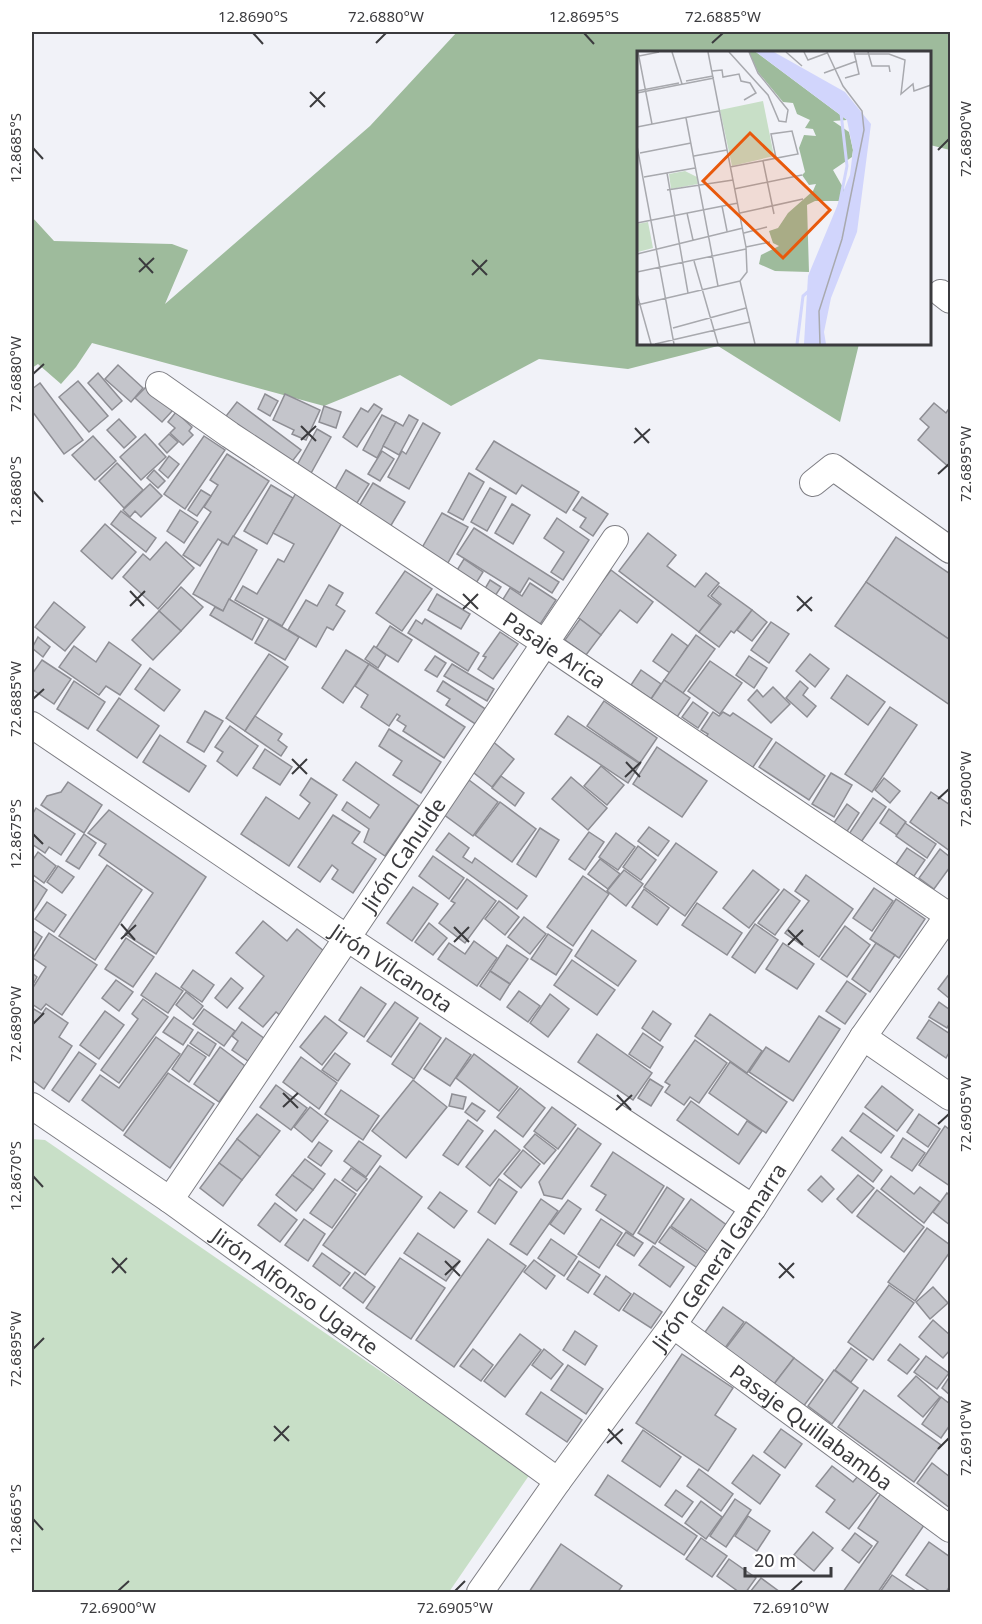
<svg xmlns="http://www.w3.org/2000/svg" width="982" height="1624" viewBox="0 0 982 1624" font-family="'Noto Sans',sans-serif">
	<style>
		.green { fill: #c8dfc7 }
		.forest { fill: #9ebb9c }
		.building { fill: #c4c5cb; stroke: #8e8e94; stroke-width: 1.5 }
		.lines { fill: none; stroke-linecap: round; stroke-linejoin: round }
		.street-casing { stroke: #7e7e84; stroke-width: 28 }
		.street { stroke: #fff; stroke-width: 26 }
		.ticks { fill: none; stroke: #3b3b3e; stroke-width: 2 }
		.labels { text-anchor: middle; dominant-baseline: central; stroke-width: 4.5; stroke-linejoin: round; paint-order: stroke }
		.street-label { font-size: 21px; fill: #3b3b3e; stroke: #fff }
		.inset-river { fill: none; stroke: #d1d5fc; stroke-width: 3 }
		.inset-road { fill: none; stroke: #a8a9ae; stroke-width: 1.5 }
		.view { fill: #e8590c; fill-opacity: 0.15; stroke: #e8590c; stroke-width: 3 }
		.inset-edge { fill: none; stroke: #3b3b3e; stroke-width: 3 }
		.neatline { fill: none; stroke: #3b3b3e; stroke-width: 2 }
		.ticks-label { font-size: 15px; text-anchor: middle; fill: #3b3b3e }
	</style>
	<rect width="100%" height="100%" fill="#f1f2f8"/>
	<!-- green -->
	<polygon class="green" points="32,1139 45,1140 530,1474 449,1592 32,1592"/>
	<!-- forest -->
	<polygon class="forest" points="457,32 950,32 950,150 930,145 930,52 638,52 638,344 859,344 840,422 718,346 628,369 539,359 451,406 400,375 324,406 92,343 76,367 61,384 38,364 32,368 32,217 54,241 172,244 188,250 165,304 370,126"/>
	<!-- building -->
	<g class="building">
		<polygon points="118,365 143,388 131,402 105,379"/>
		<polygon points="98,373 122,401 112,410 88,383"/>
		<polygon points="78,381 108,416 89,432 59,397"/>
		<polygon points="40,383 83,440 64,454 32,411 32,389"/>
		<polygon points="146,387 173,410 162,422 135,398"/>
		<polygon points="265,394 278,401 270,416 258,409"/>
		<polygon points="285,394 320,410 306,440 292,434 294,430 273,420"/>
		<polygon points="237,402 301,450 287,468 223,420"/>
		<polygon points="934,403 946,413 950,407 950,468 918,440 929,427 920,419"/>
		<polygon points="374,404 382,409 357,447 343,437 361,408 368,412"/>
		<polygon points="324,406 341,412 336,428 319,422"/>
		<polygon points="176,412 192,427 189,431 193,435 183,445 170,433 175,428 168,422"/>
		<polygon points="382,415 396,422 377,458 363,450"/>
		<polygon points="409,415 418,420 399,455 383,446 396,422 403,426"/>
		<polygon points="119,419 136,437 124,448 107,430"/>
		<polygon points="423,423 440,433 409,489 388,477 402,451 406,454"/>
		<polygon points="317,429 331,437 310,475 296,467"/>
		<polygon points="145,434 166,457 141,480 120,457"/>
		<polygon points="169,434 178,442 167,453 159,444"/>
		<polygon points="93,436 116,461 95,480 72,455"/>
		<polygon points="204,436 225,450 185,509 164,494"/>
		<polygon points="494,441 579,492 566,513 522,485 516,494 476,469"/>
		<polygon points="382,451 394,459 380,481 368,474"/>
		<polygon points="227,454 269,481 228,545 218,539 200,566 183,555 211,512 204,507 218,485 210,480"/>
		<polygon points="169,456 179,464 168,478 159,470"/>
		<polygon points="117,463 143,490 124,508 99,481"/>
		<polygon points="154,470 165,481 158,488 147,478"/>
		<polygon points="346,470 369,484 355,506 333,493"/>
		<polygon points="469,473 484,482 463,520 448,512"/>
		<polygon points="373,483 405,502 390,527 358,508"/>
		<polygon points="150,484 162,496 141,517 135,511 130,517 123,510"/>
		<polygon points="271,485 293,498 267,544 244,531"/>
		<polygon points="490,488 506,497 487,531 471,522"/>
		<polygon points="201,490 211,496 197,516 188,510"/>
		<polygon points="296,493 343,521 282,626 235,600 243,586 257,594 278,559 284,562 294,544 273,533"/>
		<polygon points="582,497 608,514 593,536 580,527 586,518 573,510"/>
		<polygon points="512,504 530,515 513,544 495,533"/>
		<polygon points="180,510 198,522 184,543 167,531"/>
		<polygon points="121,511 156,538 146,552 111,524"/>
		<polygon points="442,513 468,527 445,568 419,553"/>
		<polygon points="557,518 589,540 563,580 551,572 564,552 544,538"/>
		<polygon points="105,524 136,552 112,579 81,551"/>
		<polygon points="474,528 559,582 552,593 529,578 520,593 457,554"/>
		<polygon points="648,533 676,555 667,566 695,587 706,573 719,583 708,596 720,605 699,632 619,571"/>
		<polygon points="233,536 257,550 223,611 193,594 222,542 228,545"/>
		<polygon points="896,537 950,574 950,640 866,582"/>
		<polygon points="166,542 194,568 158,609 123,577 143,554 150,560"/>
		<polygon points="464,559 483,572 473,588 454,575"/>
		<polygon points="611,570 653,602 637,623 620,610 601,635 576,616"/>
		<polygon points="405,571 432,589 402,631 376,613"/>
		<polygon points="490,580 501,587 493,599 483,592"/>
		<polygon points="866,582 950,640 950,705 835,626"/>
		<polygon points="530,583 556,600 537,629 500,604 510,588 522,596"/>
		<polygon points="329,585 343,593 336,605 345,611 333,630 327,627 316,647 288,630 306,600 317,606"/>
		<polygon points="719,586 752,610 734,633 731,631 719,647 699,632 721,604 711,596"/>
		<polygon points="181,587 203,607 181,631 159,611"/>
		<polygon points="437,594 470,614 461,629 428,610"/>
		<polygon points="229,599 263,619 252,640 210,615 215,607 223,611"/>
		<polygon points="54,602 85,627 65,651 35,627"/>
		<polygon points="752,610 767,622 752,641 737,630"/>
		<polygon points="159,611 181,631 153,660 132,640"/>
		<polygon points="269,619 299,637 285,660 255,643"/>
		<polygon points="425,619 479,653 468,671 408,633 416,620 422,624"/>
		<polygon points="580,619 601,635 586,655 565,640"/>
		<polygon points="771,622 789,634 769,663 751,650"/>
		<polygon points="390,626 412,640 398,662 376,648"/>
		<polygon points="500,632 518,644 493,679 478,669 486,657 483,656"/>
		<polygon points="672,634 688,646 670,673 653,661"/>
		<polygon points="696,635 715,649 683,693 664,680"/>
		<polygon points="38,637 50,647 43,657 32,648"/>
		<polygon points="109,642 141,665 120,695 106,686 99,695 59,667 74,646 96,662"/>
		<polygon points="374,646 386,655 378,668 365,659"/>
		<polygon points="346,650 369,664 343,703 322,688"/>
		<polygon points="269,654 288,667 245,731 226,718"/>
		<polygon points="810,654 829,669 815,687 796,671"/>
		<polygon points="435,656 446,663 437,677 425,670"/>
		<polygon points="749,656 767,668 754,688 736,675"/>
		<polygon points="42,660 71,679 54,704 32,689 32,674"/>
		<polygon points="710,661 742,683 720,714 688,691"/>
		<polygon points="369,664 465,727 444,758 403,731 406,726 397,720 400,716 397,714 389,726 361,707 368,695 355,686"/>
		<polygon points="452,664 494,689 487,701 444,676"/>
		<polygon points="150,668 180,690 164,711 135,689"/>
		<polygon points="641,670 661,684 651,699 631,685"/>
		<polygon points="847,675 885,702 868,725 831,698"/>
		<polygon points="664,680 690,698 675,720 649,702"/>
		<polygon points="74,681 105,702 88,729 57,709"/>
		<polygon points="443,681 490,712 480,727 446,705 450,699 437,691"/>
		<polygon points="800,681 808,688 803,695 816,706 807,717 786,698"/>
		<polygon points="773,687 790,704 771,723 748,700 757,690 763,697"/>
		<polygon points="119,698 159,726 137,758 97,730"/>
		<polygon points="604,701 657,738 640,763 587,726"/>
		<polygon points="693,702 708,713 698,728 682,717"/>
		<polygon points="890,707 917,725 872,792 845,774"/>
		<polygon points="205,711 223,721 204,752 187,742"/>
		<polygon points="713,712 719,716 723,712 730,716 733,713 772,739 751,770 705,738 708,734 701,730"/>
		<polygon points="255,716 282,734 278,740 287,747 281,756 245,731"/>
		<polygon points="568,716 640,764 628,783 555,734"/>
		<polygon points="230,726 258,746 237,776 217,761 223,752 215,747"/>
		<polygon points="389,729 441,762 421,793 393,775 402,761 379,746"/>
		<polygon points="160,735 206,766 189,792 143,762"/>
		<polygon points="491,740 514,759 492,787 469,769"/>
		<polygon points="776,742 825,776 809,800 759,767"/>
		<polygon points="657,747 707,781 682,817 633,784"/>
		<polygon points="265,749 292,767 280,785 253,768"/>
		<polygon points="356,762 419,806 385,856 364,842 369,829 342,810 347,802 370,818 379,805 343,780"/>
		<polygon points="601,766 624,785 607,805 584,786"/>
		<polygon points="831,773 852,785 834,817 812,804"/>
		<polygon points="501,776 524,793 515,806 492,788"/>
		<polygon points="571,777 607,808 588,830 552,799"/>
		<polygon points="311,778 337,795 289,866 241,834 266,797 299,819 310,803 300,795"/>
		<polygon points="884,778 900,791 890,803 875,790"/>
		<polygon points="469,780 498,802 473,836 443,814"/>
		<polygon points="68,782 102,805 84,833 41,805 47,796 61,792"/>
		<polygon points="931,792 950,805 950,851 910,822"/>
		<polygon points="873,798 886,807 861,842 849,834"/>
		<polygon points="500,802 536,829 512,862 475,835"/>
		<polygon points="847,804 859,813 846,833 833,824"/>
		<polygon points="36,808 75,834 61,855 49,847 45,853 32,844 32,815"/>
		<polygon points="889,809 906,822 897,835 880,823"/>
		<polygon points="109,810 206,877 156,954 125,934 153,893 99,855 106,844 88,833"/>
		<polygon points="333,815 360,832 352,843 376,859 353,893 332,879 338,870 332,865 320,882 298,867"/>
		<polygon points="905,823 936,844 927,858 896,836"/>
		<polygon points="649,827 669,841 658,856 638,841"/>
		<polygon points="540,828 559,840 536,877 517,864"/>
		<polygon points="589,832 604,842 585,870 569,859"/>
		<polygon points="449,833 469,848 463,857 472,863 475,858 527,896 517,909 436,850"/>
		<polygon points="616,833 635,847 618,870 599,857"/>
		<polygon points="84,834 96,843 79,869 66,861"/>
		<polygon points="676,843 717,872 685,916 644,887"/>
		<polygon points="638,846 656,860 641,880 623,867"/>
		<polygon points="907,848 925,860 914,876 896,864"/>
		<polygon points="940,849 950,857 950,867 934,889 919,878"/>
		<polygon points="38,852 56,866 44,883 32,874 32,861"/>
		<polygon points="433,856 464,878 449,899 419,876"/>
		<polygon points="600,859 620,874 608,889 588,874"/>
		<polygon points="107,865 142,890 95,960 59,936"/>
		<polygon points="58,866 74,877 62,893 47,882"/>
		<polygon points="624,870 643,884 626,906 607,891"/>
		<polygon points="753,870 779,890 749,928 723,908"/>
		<polygon points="806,875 853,909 819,957 785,933 809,901 795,891"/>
		<polygon points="583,876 609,894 573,946 547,927"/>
		<polygon points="32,879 47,890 32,914"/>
		<polygon points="467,879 496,901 465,943 439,923 455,903 451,901"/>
		<polygon points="413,887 438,904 412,941 387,923"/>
		<polygon points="874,888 893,901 872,931 853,918"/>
		<polygon points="644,889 669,908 657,925 632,907"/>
		<polygon points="784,889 800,901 775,935 758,923"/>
		<polygon points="896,899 925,919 899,958 870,939"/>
		<polygon points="499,901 519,917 505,935 485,919"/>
		<polygon points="47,902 66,915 54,932 35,919"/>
		<polygon points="697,903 742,933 727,955 682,925"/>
		<polygon points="524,917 546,934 530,954 508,937"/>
		<polygon points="263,921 287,941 297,929 330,956 281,1016 276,1012 263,1027 239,1008 264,976 236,953"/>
		<polygon points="429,923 447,938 433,955 415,942"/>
		<polygon points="755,924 778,940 755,973 732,957"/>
		<polygon points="845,926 870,945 847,977 821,959"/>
		<polygon points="32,930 42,937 32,954"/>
		<polygon points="592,930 636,961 618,986 575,956"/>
		<polygon points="49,933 97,965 62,1015 46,1004 41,1010 32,1004 32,989 46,967 33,958"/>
		<polygon points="548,934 572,950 556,975 531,959"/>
		<polygon points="126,938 154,957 133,987 105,969"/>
		<polygon points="474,941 497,958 477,986 438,959 449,943 465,954"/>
		<polygon points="783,943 814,964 797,989 766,969"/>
		<polygon points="876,943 895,955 870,992 852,979"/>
		<polygon points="507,945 528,959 510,984 490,971"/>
		<polygon points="572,960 615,990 597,1015 554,985"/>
		<polygon points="193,970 214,985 202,1002 181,987"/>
		<polygon points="490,971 510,984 500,1000 480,986"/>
		<polygon points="32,973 37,977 32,986"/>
		<polygon points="156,973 183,991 168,1013 141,995"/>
		<polygon points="950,973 950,999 938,989"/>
		<polygon points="231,978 243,988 227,1008 215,998"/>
		<polygon points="116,980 133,992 119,1011 102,998"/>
		<polygon points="847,981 866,994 845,1024 826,1011"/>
		<polygon points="361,987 386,1004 364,1037 339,1020"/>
		<polygon points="519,991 540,1006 528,1022 507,1007"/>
		<polygon points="186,992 203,1006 193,1019 176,1005"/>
		<polygon points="550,994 569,1009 548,1037 530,1023"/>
		<polygon points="143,999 168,1017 119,1083 101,1070 138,1019 132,1014"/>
		<polygon points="395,1002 418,1018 391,1057 367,1041"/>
		<polygon points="939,1002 950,1010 950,1022 947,1028 929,1017"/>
		<polygon points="32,1008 42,1014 46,1008 68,1023 59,1037 72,1046 44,1089 32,1080"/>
		<polygon points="204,1009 235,1031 224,1046 193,1024"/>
		<polygon points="105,1011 124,1025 99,1059 80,1045"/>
		<polygon points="653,1011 671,1024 660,1041 642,1028"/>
		<polygon points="710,1014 762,1051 747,1073 695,1036"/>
		<polygon points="325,1016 347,1033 322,1065 300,1047"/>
		<polygon points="819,1016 840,1029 793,1101 749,1072 766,1047 789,1062"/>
		<polygon points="174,1017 193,1030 183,1045 163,1032"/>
		<polygon points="929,1020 950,1034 950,1051 946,1058 917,1038"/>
		<polygon points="242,1022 265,1039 248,1061 232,1050 238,1041 232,1036"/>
		<polygon points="420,1023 441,1038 414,1079 392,1064"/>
		<polygon points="198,1032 216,1044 209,1056 190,1043"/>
		<polygon points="643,1033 663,1047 650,1068 629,1054"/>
		<polygon points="597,1034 652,1073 633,1100 578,1062"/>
		<polygon points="156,1037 180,1054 123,1131 82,1100 100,1075 119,1088"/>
		<polygon points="446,1038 471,1055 450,1086 424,1069"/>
		<polygon points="695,1040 727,1063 699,1103 690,1097 684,1105 665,1092 670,1085 665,1082"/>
		<polygon points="188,1045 206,1057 189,1082 172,1069"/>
		<polygon points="220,1047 245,1066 219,1102 194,1084"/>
		<polygon points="79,1052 96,1064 69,1102 52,1090"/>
		<polygon points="335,1053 350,1064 338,1081 322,1070"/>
		<polygon points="474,1054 518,1087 499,1111 456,1078"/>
		<polygon points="301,1057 337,1083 319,1109 283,1082"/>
		<polygon points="730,1062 787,1102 766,1133 709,1093"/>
		<polygon points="168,1073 214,1104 170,1168 124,1135"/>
		<polygon points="650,1079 663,1087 651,1106 638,1098"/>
		<polygon points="413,1080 447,1107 406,1158 372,1131"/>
		<polygon points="276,1085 307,1108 291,1130 260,1107"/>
		<polygon points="882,1086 913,1110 897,1131 865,1107"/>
		<polygon points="520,1088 545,1108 523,1137 497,1117"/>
		<polygon points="341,1090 379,1116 363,1140 325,1114"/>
		<polygon points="452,1094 466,1097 463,1109 449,1106"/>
		<polygon points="691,1101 738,1135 747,1121 762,1131 739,1164 677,1120"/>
		<polygon points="472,1103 485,1111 477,1121 465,1112"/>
		<polygon points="310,1107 328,1121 312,1142 294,1127"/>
		<polygon points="552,1107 576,1125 558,1149 534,1131"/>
		<polygon points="863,1113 894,1136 881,1153 850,1131"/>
		<polygon points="257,1114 280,1131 260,1157 237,1139"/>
		<polygon points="919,1114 940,1129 928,1147 907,1132"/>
		<polygon points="468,1120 483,1131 458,1165 443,1155"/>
		<polygon points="945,1126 950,1130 950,1186 919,1165"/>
		<polygon points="578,1128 601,1144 562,1199 544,1195 539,1182"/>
		<polygon points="495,1130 520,1150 490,1186 466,1167"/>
		<polygon points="535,1134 556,1150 544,1164 524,1147"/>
		<polygon points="842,1137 882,1170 873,1182 832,1150"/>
		<polygon points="903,1138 925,1153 912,1171 891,1157"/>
		<polygon points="237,1139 260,1157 242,1180 219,1163"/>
		<polygon points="359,1141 381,1156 366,1177 344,1161"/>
		<polygon points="319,1142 332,1151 321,1166 308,1157"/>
		<polygon points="523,1150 540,1164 521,1188 504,1174"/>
		<polygon points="613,1152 664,1186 633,1235 596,1210 606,1195 591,1186"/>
		<polygon points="305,1159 325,1174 313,1190 292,1175"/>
		<polygon points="219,1163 242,1180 223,1206 200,1188"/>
		<polygon points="380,1166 422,1197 365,1275 323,1245"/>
		<polygon points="351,1168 367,1179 357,1191 342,1180"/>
		<polygon points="292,1175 313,1190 296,1211 276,1195"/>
		<polygon points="858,1175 874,1188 852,1213 837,1199"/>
		<polygon points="821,1176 834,1189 822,1202 808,1190"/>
		<polygon points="891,1176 914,1194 920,1187 940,1202 924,1223 881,1189"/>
		<polygon points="335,1179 356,1194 332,1228 310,1213"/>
		<polygon points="499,1179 517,1192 495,1224 478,1212"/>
		<polygon points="667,1187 684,1199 655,1244 638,1233"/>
		<polygon points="877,1190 924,1227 904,1252 857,1216"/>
		<polygon points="440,1192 467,1211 454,1228 428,1208"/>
		<polygon points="947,1193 950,1196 950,1225 933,1212"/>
		<polygon points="541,1199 558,1211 527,1255 510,1244"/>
		<polygon points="691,1199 728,1226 709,1252 671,1226"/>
		<polygon points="568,1200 581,1209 564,1234 550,1224"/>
		<polygon points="275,1203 297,1220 280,1242 258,1225"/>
		<polygon points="304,1219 325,1234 308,1261 285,1245"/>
		<polygon points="601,1219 622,1233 599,1268 578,1254"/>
		<polygon points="670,1227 709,1255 699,1269 659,1242"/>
		<polygon points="927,1228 950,1245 950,1252 915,1301 888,1282"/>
		<polygon points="626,1232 643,1243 634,1256 617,1245"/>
		<polygon points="418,1233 460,1261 446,1281 404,1253"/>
		<polygon points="488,1239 526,1266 454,1367 416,1340"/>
		<polygon points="551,1239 577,1257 564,1276 538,1258"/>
		<polygon points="653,1246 684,1267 670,1287 639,1265"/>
		<polygon points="322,1253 350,1273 340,1286 313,1266"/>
		<polygon points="400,1258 445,1288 411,1339 366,1308"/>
		<polygon points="534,1260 555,1276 546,1289 524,1272"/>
		<polygon points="579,1261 600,1275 588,1293 567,1279"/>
		<polygon points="355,1272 375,1287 363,1303 343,1288"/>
		<polygon points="606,1276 631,1294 619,1311 594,1294"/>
		<polygon points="889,1285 914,1303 873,1360 848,1342"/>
		<polygon points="933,1287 948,1303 930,1319 916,1302"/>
		<polygon points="634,1293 662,1312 651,1328 623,1310"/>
		<polygon points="723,1307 744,1322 725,1348 705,1332"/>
		<polygon points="933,1320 950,1335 950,1350 943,1358 919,1337"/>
		<polygon points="746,1322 794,1358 774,1384 726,1348"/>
		<polygon points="575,1331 597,1346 585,1365 563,1350"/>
		<polygon points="520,1334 541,1350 505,1397 484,1381"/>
		<polygon points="900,1344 919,1359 907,1374 888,1360"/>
		<polygon points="851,1348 867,1360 851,1382 835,1370"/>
		<polygon points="473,1349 493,1365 481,1381 460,1366"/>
		<polygon points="544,1349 563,1364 551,1379 532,1365"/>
		<polygon points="682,1354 733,1388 715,1415 736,1429 708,1471 636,1423"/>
		<polygon points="926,1356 949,1373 937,1389 914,1372"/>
		<polygon points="794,1358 823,1380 803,1407 774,1384"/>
		<polygon points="568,1365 603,1389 586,1414 551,1390"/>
		<polygon points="834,1370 858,1388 832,1424 808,1406"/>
		<polygon points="916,1376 940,1397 923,1417 898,1396"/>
		<polygon points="950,1376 950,1395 942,1388"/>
		<polygon points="864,1390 941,1445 914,1482 838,1427"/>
		<polygon points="541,1392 582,1420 567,1442 526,1414"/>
		<polygon points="941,1397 950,1404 950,1425 941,1438 922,1424"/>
		<polygon points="781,1429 802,1444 785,1468 764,1452"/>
		<polygon points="643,1430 681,1457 660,1487 622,1461"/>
		<polygon points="753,1455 780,1475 760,1504 732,1483"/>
		<polygon points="932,1463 950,1477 950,1508 917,1483"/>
		<polygon points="832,1466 853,1482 858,1476 879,1491 849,1529 826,1512 835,1500 816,1486"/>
		<polygon points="699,1469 733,1494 721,1511 687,1486"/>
		<polygon points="608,1475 697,1536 684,1555 595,1495"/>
		<polygon points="885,1487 929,1518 878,1592 843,1592 878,1542 858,1528"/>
		<polygon points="676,1490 693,1502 682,1517 665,1505"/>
		<polygon points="735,1499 751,1510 726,1547 710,1536"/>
		<polygon points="701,1501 722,1517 706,1539 685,1523"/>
		<polygon points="748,1516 770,1531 757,1551 735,1536"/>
		<polygon points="813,1532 833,1548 814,1571 794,1555"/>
		<polygon points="855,1533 872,1546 859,1563 842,1550"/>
		<polygon points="701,1538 727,1556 712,1577 686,1559"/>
		<polygon points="929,1542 950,1557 950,1586 946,1592 931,1592 906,1575"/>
		<polygon points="561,1544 622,1586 618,1592 529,1592"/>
		<polygon points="729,1559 756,1578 746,1592 739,1592 717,1576"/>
		<polygon points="892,1575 917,1592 880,1592"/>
		<polygon points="761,1578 780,1592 750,1592"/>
	</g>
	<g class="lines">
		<!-- street casing -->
		<g class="street-casing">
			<g id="street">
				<polyline points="941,293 950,300"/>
				<path id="s1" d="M159 385 230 435 545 643 949 916"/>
				<polyline points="813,483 833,467 950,550"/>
				<path id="s2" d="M32 725 347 938 753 1208"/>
				<polyline points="863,1037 950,1097"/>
				<path id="s3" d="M32 1106 170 1200 558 1481"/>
				<path id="s4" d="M170 1200 347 938 615 539"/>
				<path id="s5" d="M673 1325 950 1529"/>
				<path id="s6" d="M480 1592 558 1481 673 1325 753 1208 863 1037 950 913"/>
			</g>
		</g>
		<!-- street -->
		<use href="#street" class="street"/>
	</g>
	<!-- ticks -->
	<path class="ticks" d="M253 33 263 44M584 33 594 44M376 43 386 33M712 43 723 33M310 92 325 107M310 107 325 92M33 148 43 159M938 150 949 139M139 258 153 273M472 260 487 275M139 272 154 258M472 275 487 260M33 374 44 364M301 426 316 441M635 428 649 443M301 440 316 426M634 443 650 429M938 474 949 464M33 491 43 502M130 591 144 606M463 594 478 609M797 596 812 611M130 606 145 591M463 609 478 594M797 611 812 597M33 699 44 689M292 759 307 774M626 762 640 777M292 774 307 759M625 777 641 762M938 799 949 789M33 834 43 844M121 924 135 940M454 927 469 942M788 930 803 945M121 939 136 925M454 942 469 927M788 945 803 930M33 1024 44 1013M283 1093 298 1108M617 1095 631 1110M283 1107 298 1093M616 1110 632 1095M938 1124 949 1114M33 1176 43 1187M112 1258 126 1273M445 1261 460 1276M779 1263 794 1278M112 1273 127 1258M445 1275 460 1261M779 1278 794 1263M33 1349 44 1338M274 1426 289 1441M608 1429 622 1444M274 1441 289 1426M607 1443 623 1429M938 1449 949 1438M33 1519 43 1530M118 1591 129 1581M455 1591 465 1581M791 1591 802 1581"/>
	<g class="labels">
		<!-- street labels -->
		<g class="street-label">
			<text stroke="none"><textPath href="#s1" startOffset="476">Pasaje Arica</textPath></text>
			<text stroke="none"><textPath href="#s4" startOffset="417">Jirón Cahuide</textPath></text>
			<text stroke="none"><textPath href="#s2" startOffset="434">Jirón Vilcanota</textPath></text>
			<text stroke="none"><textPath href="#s6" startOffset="412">Jirón General Gamarra</textPath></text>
			<text stroke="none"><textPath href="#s3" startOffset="322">Jirón Alfonso Ugarte</textPath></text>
			<text stroke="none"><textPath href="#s5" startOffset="172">Pasaje Quillabamba</textPath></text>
		</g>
	</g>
	<!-- overview -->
	<g transform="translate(637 51)">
		<rect width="294" height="294" fill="#f1f2f8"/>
		<path d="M126 50 137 105 95 115 83 59ZM48 120 60 126 61 133 34 138 32 123ZM11 171 16 197 1 201 0 173Z" fill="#c8dfc7"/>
		<path d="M112 1H119L210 69 196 70 212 81 216 99 215 106 196 119 208 140 204 150H178L170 154 172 221 138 220 122 213 124 204 142 195 136 192 132 180 141 177 151 162 176 140 179 133 172 134 165 124 168 121 162 97 167 84 179 85 176 78 168 77 173 69 160 63 156 52 146 51 121 21Z" fill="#9ebb9c"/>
		<path d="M119 1H137L208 41 234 73 220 181 194 247 187 281 189 293H167L171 225 213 124 216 99 210 69Z" fill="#d1d5fc"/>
		<path class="inset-river" d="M202 155 210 115 204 62M160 293 166 245 174 238"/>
		<path class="inset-road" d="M1 1 15 73M35 1 45 33M71 1 109 196 110 221 103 230 118 293M92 1 131 44 142 70 149 71 151 59 121 22 112 1M149 1 165 15M167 1 171 9 190 2M231 1 235 15H252L253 21M218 3H252L268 9 264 43 276 33 277 40 294 34M2 5 22 1M75 20 85 19 86 26 102 23 104 30 113 32 119 42 107 49M187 22 220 10M208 27 222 23 217 1M49 30 76 25M0 40 42 32M0 42 77 27M49 67 81 235M0 76 82 60M0 95 37 293M3 102 54 92M57 105 90 99M126 110 137 163M93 116 161 103 155 80 134 83 139 107M30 122 51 242M7 126 58 117M97 138 165 124M30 139 96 129M85 155 90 180M50 162 56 189M103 162 166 148M0 172 101 152M107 182 130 176M109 196 133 191M0 203 106 177M57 210 81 293M0 221 109 198M0 243 14 293M0 254 103 230M36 277 109 257M18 293 113 271M183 293 182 260 205 188 227 79 225 60 206 35 190 1"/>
		<path class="view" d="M113 82 193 159 146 207 66 130Z"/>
		<rect width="294" height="294" class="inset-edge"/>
	</g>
	<!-- border -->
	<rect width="982" height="1624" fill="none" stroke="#ffffff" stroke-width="66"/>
	<!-- scale -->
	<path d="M745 1567v9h86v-9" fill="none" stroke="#3b3b3e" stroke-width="3"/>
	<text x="754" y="1567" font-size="18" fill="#3b3b3e" stroke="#ffffff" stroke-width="4.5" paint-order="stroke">20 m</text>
	<rect x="33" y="33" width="916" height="1558" class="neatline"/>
	<g class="ticks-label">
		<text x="253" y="22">12.8690°S</text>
		<text x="386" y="22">72.6880°W</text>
		<text x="584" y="22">12.8695°S</text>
		<text x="723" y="22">72.6885°W</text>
		<text transform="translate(966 139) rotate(-90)" y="5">72.6890°W</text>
		<text transform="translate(16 148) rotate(-90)" y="5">12.8685°S</text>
		<text transform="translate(16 374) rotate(-90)" y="5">72.6880°W</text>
		<text transform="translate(966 464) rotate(-90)" y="5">72.6895°W</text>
		<text transform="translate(16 491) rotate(-90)" y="5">12.8680°S</text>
		<text transform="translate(16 699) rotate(-90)" y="5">72.6885°W</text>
		<text transform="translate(966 789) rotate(-90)" y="5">72.6900°W</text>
		<text transform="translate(16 834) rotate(-90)" y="5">12.8675°S</text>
		<text transform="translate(16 1024) rotate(-90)" y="5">72.6890°W</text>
		<text transform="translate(966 1114) rotate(-90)" y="5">72.6905°W</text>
		<text transform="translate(16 1176) rotate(-90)" y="5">12.8670°S</text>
		<text transform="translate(16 1349) rotate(-90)" y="5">72.6895°W</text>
		<text transform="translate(966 1438) rotate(-90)" y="5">72.6910°W</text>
		<text transform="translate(16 1519) rotate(-90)" y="5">12.8665°S</text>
		<text x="118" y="1613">72.6900°W</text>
		<text x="455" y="1613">72.6905°W</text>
		<text x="791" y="1613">72.6910°W</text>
	</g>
</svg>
